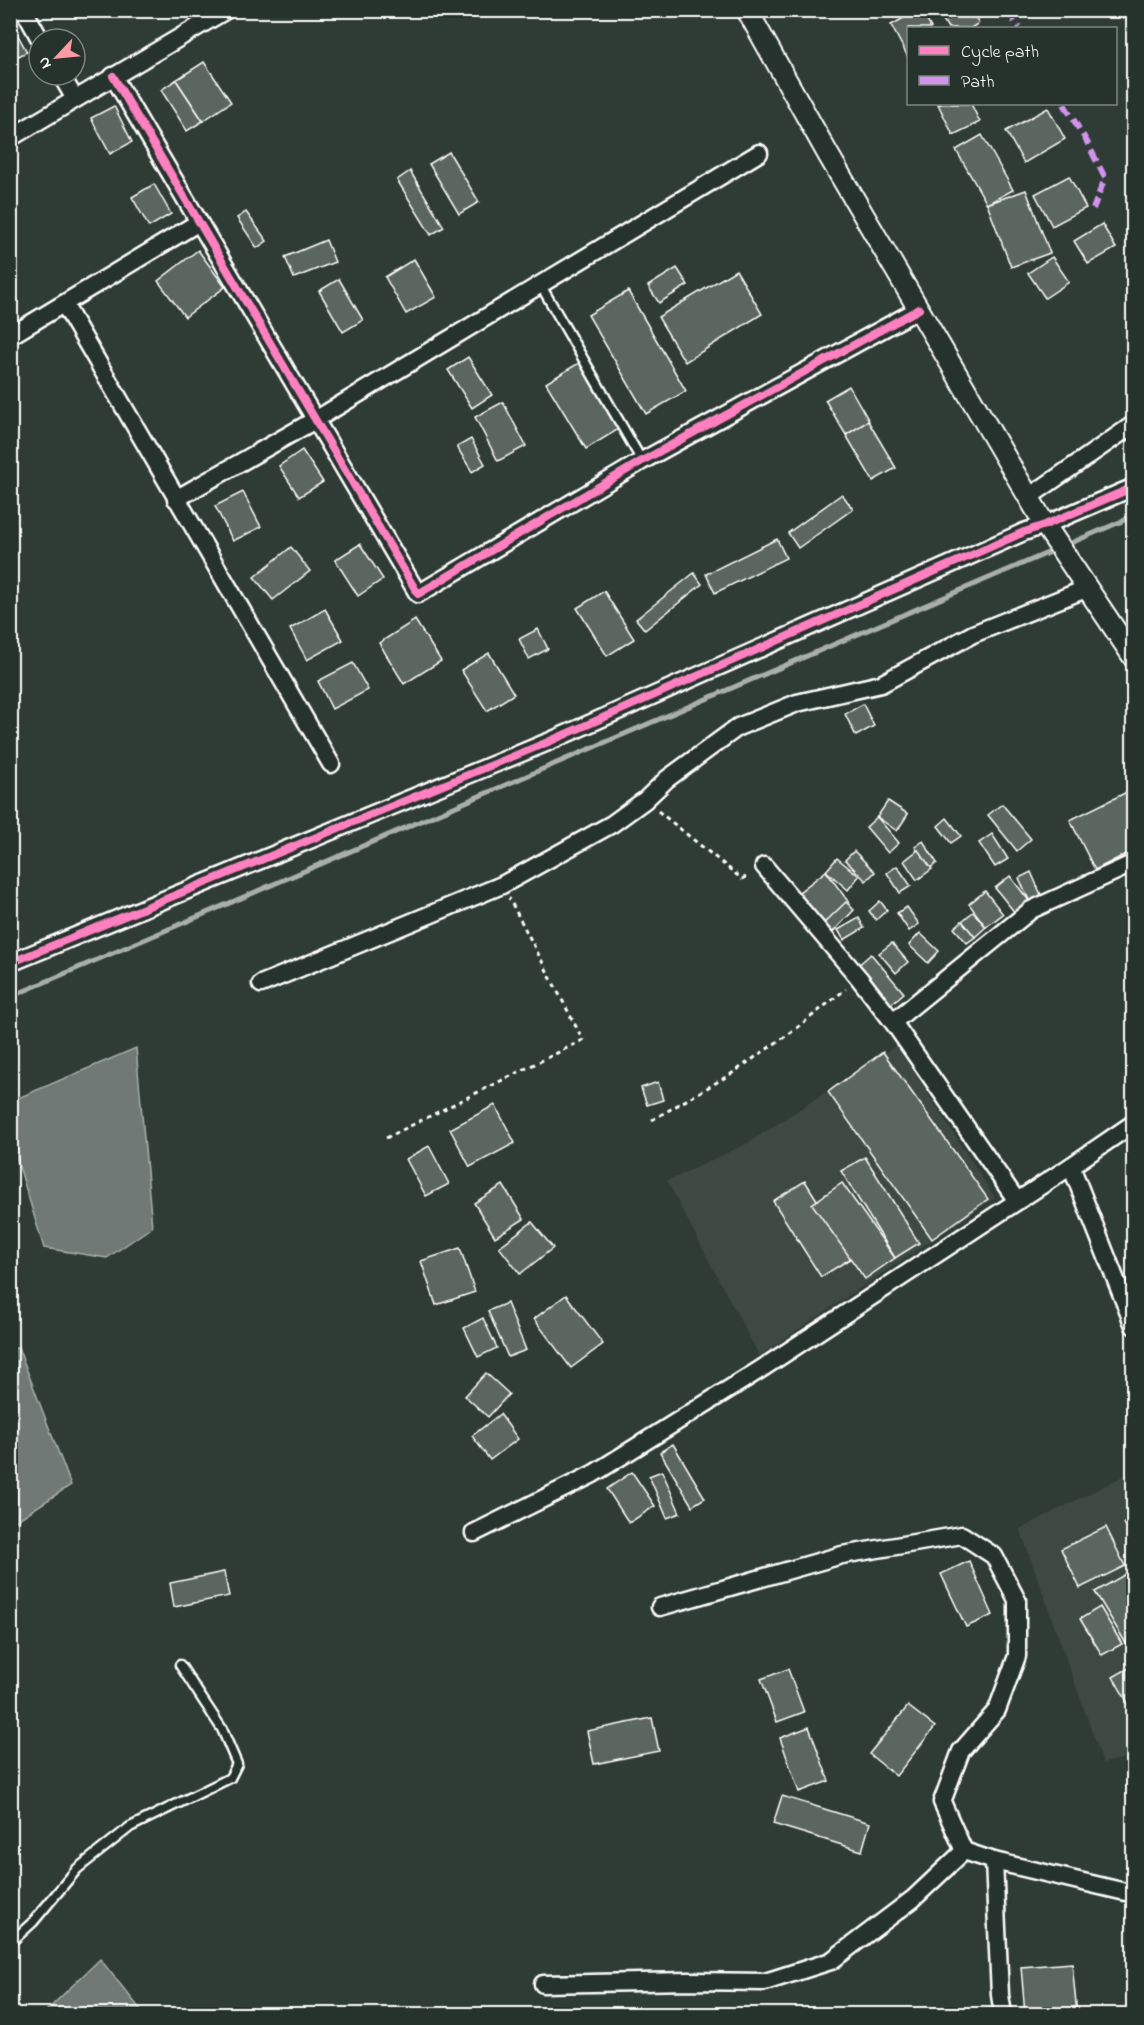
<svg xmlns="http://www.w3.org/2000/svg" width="1144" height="2025" viewBox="0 0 1144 2025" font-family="'Indie Flower',sans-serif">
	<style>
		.built { fill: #3c4842 }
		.water { fill: #707975; stroke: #a9afac; stroke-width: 1.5 }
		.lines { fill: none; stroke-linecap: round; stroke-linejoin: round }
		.stream { stroke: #a9afac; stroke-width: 5 }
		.building { fill: #5b6661; stroke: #fff; stroke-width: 1.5 }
		.service-casing { stroke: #fff; stroke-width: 13 }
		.minor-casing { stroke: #fff; stroke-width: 21 }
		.tertiary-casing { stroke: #fff; stroke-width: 24 }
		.path { stroke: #fff; stroke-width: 3; stroke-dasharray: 4.5 4.5; stroke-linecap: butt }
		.service { stroke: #26332d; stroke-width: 8 }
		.minor { stroke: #26332d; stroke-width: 16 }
		.tertiary { stroke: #26332d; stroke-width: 20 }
		.quiet { stroke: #d193ec; stroke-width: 6; stroke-dasharray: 12 6; stroke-linecap: butt }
		.cycleway-casing { stroke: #26332d; stroke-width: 11 }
		.cycleway { stroke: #ff80c0; stroke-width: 8 }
	</style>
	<rect width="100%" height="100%" fill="#2f3b35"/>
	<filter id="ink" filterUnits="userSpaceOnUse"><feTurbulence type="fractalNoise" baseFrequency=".0167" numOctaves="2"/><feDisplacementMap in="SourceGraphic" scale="12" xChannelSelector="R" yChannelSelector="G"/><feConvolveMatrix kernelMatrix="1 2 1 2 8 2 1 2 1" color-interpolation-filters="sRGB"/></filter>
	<g filter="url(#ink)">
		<!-- built -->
		<g class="built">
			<polygon points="897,1045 995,1198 759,1356 667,1181 748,1143"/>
			<polygon points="1133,1471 1133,1757 1103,1763 1020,1529"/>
		</g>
		<!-- water -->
		<g class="water">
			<polygon points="136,1048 152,1227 107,1258 44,1248 11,1140 11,1101"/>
			<polygon points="18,1347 71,1485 11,1524 10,1351"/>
			<polygon points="100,1959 144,2014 43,2014"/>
		</g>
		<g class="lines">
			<!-- stream -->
			<polyline class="stream" points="10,997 1134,516"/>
		</g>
		<!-- building -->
		<g class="building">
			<polygon points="918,10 921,10 931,28 908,28 908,57 891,25"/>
			<polygon points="937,10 971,10 979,23 971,28 948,28"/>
			<polygon points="10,21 27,52 10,60"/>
			<polygon points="204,62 231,102 203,121 176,80"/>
			<polygon points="176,80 203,121 187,131 161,90"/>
			<polygon points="938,104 971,104 980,122 953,135"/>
			<polygon points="114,106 132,142 110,154 91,118"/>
			<polygon points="1048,108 1065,139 1024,163 1006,131"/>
			<polygon points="982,135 1013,190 987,204 956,150"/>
			<polygon points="449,152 479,202 459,214 429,164"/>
			<polygon points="410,171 444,227 431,235 397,180"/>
			<polygon points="1069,176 1086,208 1052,226 1035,194"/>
			<polygon points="154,184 171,214 149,227 132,197"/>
			<polygon points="1026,190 1050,253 1011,267 987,204"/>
			<polygon points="246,212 267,241 257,248 237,218"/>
			<polygon points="1102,224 1116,248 1088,264 1074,241"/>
			<polygon points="326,240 335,262 294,278 285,257"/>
			<polygon points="198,250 225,287 185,317 158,281"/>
			<polygon points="1052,257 1069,282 1045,298 1028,273"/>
			<polygon points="414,259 436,297 406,314 385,277"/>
			<polygon points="677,268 688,285 659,303 648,286"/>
			<polygon points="736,270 762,314 685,362 658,317"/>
			<polygon points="339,279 363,320 343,332 319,291"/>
			<polygon points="628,291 686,391 646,414 588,315"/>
			<polygon points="468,357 492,395 472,408 448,370"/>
			<polygon points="582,361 622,427 586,449 546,383"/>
			<polygon points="849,386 869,421 846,435 825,400"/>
			<polygon points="503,402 526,446 498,461 475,417"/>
			<polygon points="868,421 896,468 873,481 846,435"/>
			<polygon points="471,439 485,464 472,472 457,447"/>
			<polygon points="302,450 323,482 299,497 279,466"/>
			<polygon points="243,492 261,527 233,541 215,506"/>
			<polygon points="842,494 853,509 798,548 788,533"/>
			<polygon points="777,539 786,558 715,593 706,574"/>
			<polygon points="360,544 383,579 358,596 335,560"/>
			<polygon points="291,547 310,571 273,600 254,577"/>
			<polygon points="694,573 702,584 645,630 636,619"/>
			<polygon points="604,591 634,639 607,656 577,608"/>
			<polygon points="325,609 343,640 307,660 290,629"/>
			<polygon points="415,620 441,661 404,684 379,643"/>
			<polygon points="538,629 548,649 529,659 519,639"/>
			<polygon points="489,653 514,694 487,711 461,670"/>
			<polygon points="353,663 368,690 332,709 318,681"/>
			<polygon points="863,704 874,726 856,736 845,714"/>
			<polygon points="1133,789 1134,850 1095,870 1070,820"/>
			<polygon points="888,801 908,814 897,831 877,817"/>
			<polygon points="1002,804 1031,839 1017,851 988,815"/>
			<polygon points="877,817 899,843 888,853 866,827"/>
			<polygon points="947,818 961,836 951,843 938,826"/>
			<polygon points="992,834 1008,859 995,867 979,843"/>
			<polygon points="923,841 937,863 929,869 915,847"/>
			<polygon points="918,850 932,869 917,880 904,861"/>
			<polygon points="854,851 875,872 866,881 845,860"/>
			<polygon points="837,858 859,876 848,890 826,871"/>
			<polygon points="897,866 911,886 900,893 887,873"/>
			<polygon points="826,871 850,904 822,925 798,893"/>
			<polygon points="1031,872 1042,897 1030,902 1019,878"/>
			<polygon points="1010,876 1030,902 1016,914 995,888"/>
			<polygon points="985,891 1003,914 986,927 969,904"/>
			<polygon points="880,901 887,910 876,920 869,911"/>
			<polygon points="846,902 854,910 831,934 822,925"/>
			<polygon points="907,907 919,924 909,931 897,913"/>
			<polygon points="973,912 986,927 975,937 962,921"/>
			<polygon points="859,918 864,928 844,940 838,930"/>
			<polygon points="962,921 975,937 967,943 954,928"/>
			<polygon points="920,933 939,951 928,963 909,945"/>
			<polygon points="892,943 908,962 896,973 879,953"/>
			<polygon points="871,954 904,993 889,1006 856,967"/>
			<polygon points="883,1052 988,1199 932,1239 828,1092"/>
			<polygon points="658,1082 663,1100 647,1105 641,1088"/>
			<polygon points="495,1105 515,1143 470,1167 450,1129"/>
			<polygon points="429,1146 449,1184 426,1196 406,1159"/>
			<polygon points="865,1157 919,1243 895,1258 841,1171"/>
			<polygon points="805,1181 853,1257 821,1277 773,1201"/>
			<polygon points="842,1183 895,1258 865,1279 812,1204"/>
			<polygon points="503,1185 524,1219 495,1237 474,1203"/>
			<polygon points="532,1222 553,1248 520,1274 499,1247"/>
			<polygon points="460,1248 475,1292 436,1305 421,1261"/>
			<polygon points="566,1295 603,1344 571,1368 534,1319"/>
			<polygon points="507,1303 526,1350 508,1357 488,1311"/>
			<polygon points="483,1318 497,1348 478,1357 464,1328"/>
			<polygon points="486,1373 509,1394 488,1417 465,1396"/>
			<polygon points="500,1414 518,1439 490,1460 472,1436"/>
			<polygon points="673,1444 705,1498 692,1506 660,1452"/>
			<polygon points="662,1471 680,1513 667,1518 649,1476"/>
			<polygon points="632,1472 655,1506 629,1523 607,1489"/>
			<polygon points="1134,1518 1134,1541 1124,1523"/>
			<polygon points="1106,1527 1125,1566 1080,1588 1061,1549"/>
			<polygon points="969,1561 993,1615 966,1627 941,1574"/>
			<polygon points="1134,1569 1134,1648 1130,1650 1095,1592"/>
			<polygon points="224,1572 229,1596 174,1607 170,1583"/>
			<polygon points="1100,1607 1122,1644 1102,1655 1080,1619"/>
			<polygon points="1134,1665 1134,1700 1128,1703 1113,1677"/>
			<polygon points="788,1669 804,1712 777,1722 761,1679"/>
			<polygon points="908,1706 935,1727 896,1776 869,1754"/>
			<polygon points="652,1718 659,1751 594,1764 587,1731"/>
			<polygon points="809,1727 829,1781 799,1792 780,1738"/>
			<polygon points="782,1796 870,1823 862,1851 773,1824"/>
			<polygon points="1072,1963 1077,2014 1025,2014 1021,1967"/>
		</g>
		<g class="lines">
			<!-- service casing -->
			<g class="service-casing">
				<g id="service">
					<polyline points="540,284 642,461"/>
					<polyline points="10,1943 33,1922 77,1869 130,1827 230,1778 237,1764 222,1729 180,1665"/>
				</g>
			</g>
			<!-- minor casing -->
			<g class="minor-casing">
				<g id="minor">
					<polyline points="24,10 40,39"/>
					<polyline points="61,75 75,99"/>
					<polyline points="113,76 418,594 642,461 919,309"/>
					<polyline points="10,138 226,10"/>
					<polyline points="64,304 331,764"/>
					<polyline points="10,336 199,222"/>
					<polyline points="1029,497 1134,424"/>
					<polyline points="176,499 315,420 759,153"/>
					<polyline points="764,866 859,978 893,1022 1017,1201"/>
					<polyline points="10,963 548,742 1024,532 1045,525 1134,487"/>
					<polyline points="261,984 502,885 612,824 645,800 667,779 738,727 797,703 881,684 973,634 1088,588"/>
					<polyline points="893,1022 1031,910 1134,863"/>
					<polyline points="1071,1166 1134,1326"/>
					<polyline points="474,1533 593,1474 761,1369 1071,1166 1134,1123"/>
					<polyline points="660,1607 842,1555 962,1535 994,1556 1017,1600 1017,1656 997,1710 961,1751 942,1802 964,1851"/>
					<polyline points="994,1861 1000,1995 1003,2014"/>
					<polyline points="543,1984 689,1981 765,1982 831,1961 913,1899 964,1851 994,1861 1134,1894"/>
				</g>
			</g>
			<!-- tertiary casing -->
			<g class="tertiary-casing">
				<polyline id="tertiary" points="747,10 829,156 1045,525 1134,658"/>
			</g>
			<!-- path -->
			<g class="path">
				<polyline points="658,811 742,879 749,875"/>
				<polyline points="652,1120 731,1074 793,1031 846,989"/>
				<polyline points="386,1138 583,1040 509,898"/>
			</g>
			<!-- service -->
			<use href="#service" class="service"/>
			<!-- minor -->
			<use href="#minor" class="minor"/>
			<!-- tertiary -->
			<use href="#tertiary" class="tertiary"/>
			<!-- quiet -->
			<g class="quiet">
				<polyline points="1012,10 1014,21 1019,28"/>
				<polyline points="1064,104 1087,142 1105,178 1093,209"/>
			</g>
			<!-- cycleway casing -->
			<g class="cycleway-casing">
				<g id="cycleway">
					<polyline points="113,76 418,594 642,461 919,309"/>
					<polyline points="10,963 548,742 1024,532 1045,525 1134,487"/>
				</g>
			</g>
			<!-- cycleway -->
			<use href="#cycleway" class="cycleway"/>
		</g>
	</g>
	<!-- margin -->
	<rect width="1144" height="2025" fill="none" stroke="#26332d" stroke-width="36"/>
	<rect x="18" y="18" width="1108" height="1989" fill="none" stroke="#fff" stroke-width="2" filter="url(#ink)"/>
	<!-- legend -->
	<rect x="907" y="27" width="210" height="78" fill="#26332d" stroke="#7d8581" stroke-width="1.5"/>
	<rect x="919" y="46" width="30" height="9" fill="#ff80c0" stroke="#7d8581" stroke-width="1.5"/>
	<text x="961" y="57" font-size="18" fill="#ffffff">Cycle path</text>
	<rect x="919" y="76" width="30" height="9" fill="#d193ec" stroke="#7d8581" stroke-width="1.5"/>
	<text x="961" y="87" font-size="18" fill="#ffffff">Path</text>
	<!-- north arrow -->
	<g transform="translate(57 57) rotate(244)"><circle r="28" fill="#26332d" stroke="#7d8581" stroke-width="1.5"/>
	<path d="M0-4.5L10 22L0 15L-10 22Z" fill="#ff9aa2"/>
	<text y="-9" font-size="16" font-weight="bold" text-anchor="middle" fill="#ffffff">N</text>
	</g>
</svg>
